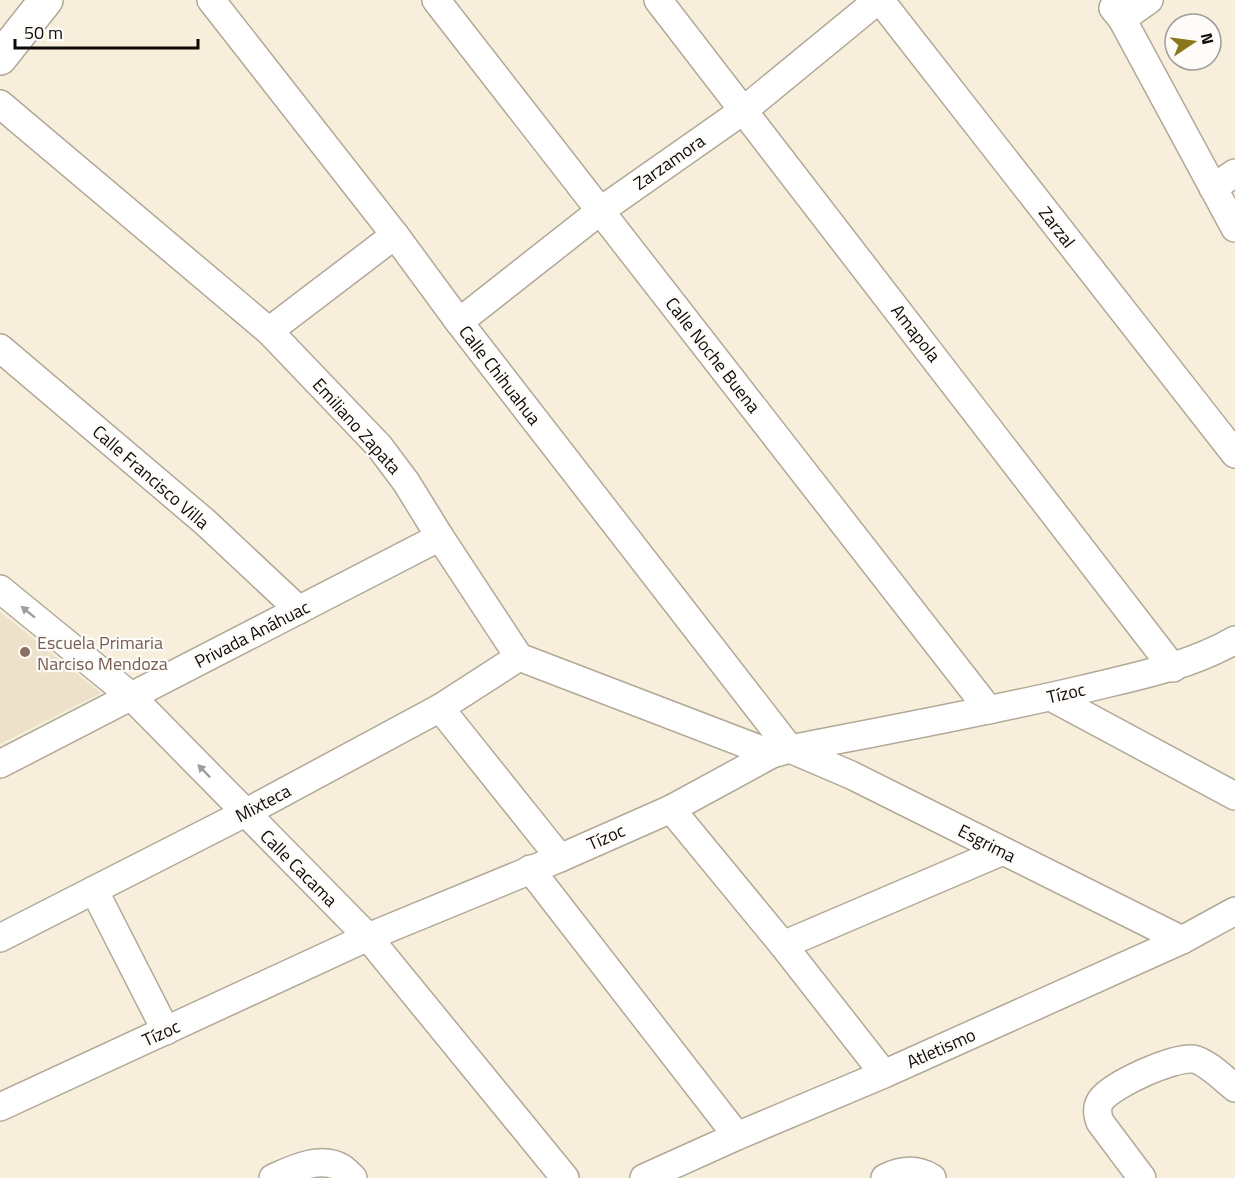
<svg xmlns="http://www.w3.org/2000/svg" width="1235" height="1178" viewBox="0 0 1235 1178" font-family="'Titillium Web',sans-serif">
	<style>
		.built { fill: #eee1c9 }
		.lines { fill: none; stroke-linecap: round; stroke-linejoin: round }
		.minor-casing { stroke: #b2a897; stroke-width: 30 }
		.tertiary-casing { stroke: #b2a897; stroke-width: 36 }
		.minor { stroke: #fff; stroke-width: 27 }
		.tertiary { stroke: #fff; stroke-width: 33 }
		.oneway { fill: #9f9d9b }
		.education-dot { fill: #8d6e63; stroke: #fefcf9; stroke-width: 2 }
		.labels { text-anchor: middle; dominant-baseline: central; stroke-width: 4.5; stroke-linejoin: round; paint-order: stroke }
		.street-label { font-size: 18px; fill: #0f0b06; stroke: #fefcf9 }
		.education-label { font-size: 18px; fill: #785e54; stroke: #fefcf9; text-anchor: start }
	</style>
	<rect width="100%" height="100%" fill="#f8eedc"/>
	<!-- built -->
	<polygon class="built" points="0,612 101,693 0,744"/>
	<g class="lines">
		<!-- minor casing -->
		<g class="minor-casing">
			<g id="minor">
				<polyline points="211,0 395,235 459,322 790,749 851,775 1182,940"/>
				<polyline points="436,0 989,710"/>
				<polyline points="658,0 1173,668"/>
				<polyline points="880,0 1235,454"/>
				<polyline points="1117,0 1122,19 1235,228"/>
				<polyline points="1113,8 1122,19 1149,0"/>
				<polyline points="0,104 269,331 379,446 406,482 440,537 519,657 772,754"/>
				<polyline points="1213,188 1235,173"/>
				<polyline points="459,322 600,211 744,110 878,0"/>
				<polyline points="269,331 395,235"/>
				<polyline points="0,348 205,522 299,610"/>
				<polyline points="0,589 131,696 368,937 565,1178"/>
				<polyline points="1051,697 1235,796"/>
				<polyline points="440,708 560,858"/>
				<polyline points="0,764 440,537"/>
				<polyline points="671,809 783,945 884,1074"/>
				<polyline points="530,869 737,1136"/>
				<polyline points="94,890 166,1031"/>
				<polyline points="0,938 245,813 440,708 519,657"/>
				<polyline points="783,945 1003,851"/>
				<path d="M0 1107 368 937 560 858 671 809 772 754 790 749C888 730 986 712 1084 689 1136 676 1188 667 1235 640"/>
				<path d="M273 1178C293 1169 321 1155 342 1168 346 1171 350 1175 353 1178"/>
				<polyline points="644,1178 737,1136 884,1074 1182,940 1235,911"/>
				<path d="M885 1178C901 1170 916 1168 932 1178"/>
				<path d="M1142 1178 1100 1122C1097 1114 1096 1107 1101 1100 1113 1084 1173 1057 1193 1059 1206 1061 1225 1080 1235 1088"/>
			</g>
		</g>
		<!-- tertiary casing -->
		<g class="tertiary-casing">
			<polyline id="tertiary" points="0,58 46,0"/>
		</g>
		<!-- minor -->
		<use href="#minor" class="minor"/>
		<!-- tertiary -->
		<use href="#tertiary" class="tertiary"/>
	</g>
	<!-- one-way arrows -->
	<defs><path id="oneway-solid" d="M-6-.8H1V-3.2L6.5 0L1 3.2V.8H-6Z" transform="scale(1.5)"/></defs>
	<g class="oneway">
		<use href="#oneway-solid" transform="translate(28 612) rotate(-141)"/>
		<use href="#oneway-solid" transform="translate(204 771) rotate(-134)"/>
	</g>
	<!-- markers -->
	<circle class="education-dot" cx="25" cy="652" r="6"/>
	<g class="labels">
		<!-- street labels -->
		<g class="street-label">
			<text transform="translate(669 162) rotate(-35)">Zarzamora</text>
			<text transform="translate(1057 227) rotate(52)">Zarzal</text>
			<text transform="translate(916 333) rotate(52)">Amapola</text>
			<text transform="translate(713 355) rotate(52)">Calle Noche Buena</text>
			<text transform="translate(500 375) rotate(52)">Calle Chihuahua</text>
			<text transform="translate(357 426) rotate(48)">Emiliano Zapata</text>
			<text transform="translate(151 477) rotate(41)">Calle Francisco Villa</text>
			<text transform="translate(252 634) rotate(-27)">Privada Anáhuac</text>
			<text transform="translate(1066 693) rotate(-13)">Tízoc</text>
			<text transform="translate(263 803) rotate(-28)">Mixteca</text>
			<text transform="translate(606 837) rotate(-24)">Tízoc</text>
			<text transform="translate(987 843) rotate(27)">Esgrima</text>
			<text transform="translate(299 868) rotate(45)">Calle Cacama</text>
			<text transform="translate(161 1033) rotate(-25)">Tízoc</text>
			<text transform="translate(941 1048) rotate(-24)">Atletismo</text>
		</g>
		<!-- education labels -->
		<g class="education-label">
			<text x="37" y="642">Escuela Primaria<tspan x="37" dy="21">Narciso Mendoza</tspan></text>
		</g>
	</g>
	<!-- north arrow -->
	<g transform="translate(1193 42) rotate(77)"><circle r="28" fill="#fefcf9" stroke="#9e9c98" stroke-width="1.5"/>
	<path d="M0-4.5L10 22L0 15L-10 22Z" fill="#8a771b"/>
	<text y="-9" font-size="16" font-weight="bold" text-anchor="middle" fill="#0f0b06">N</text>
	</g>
	<!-- scale -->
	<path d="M15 39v9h183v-9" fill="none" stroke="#0f0b06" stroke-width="3"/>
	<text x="24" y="39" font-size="18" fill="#0f0b06" stroke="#fefcf9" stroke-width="4.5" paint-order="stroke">50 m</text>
</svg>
